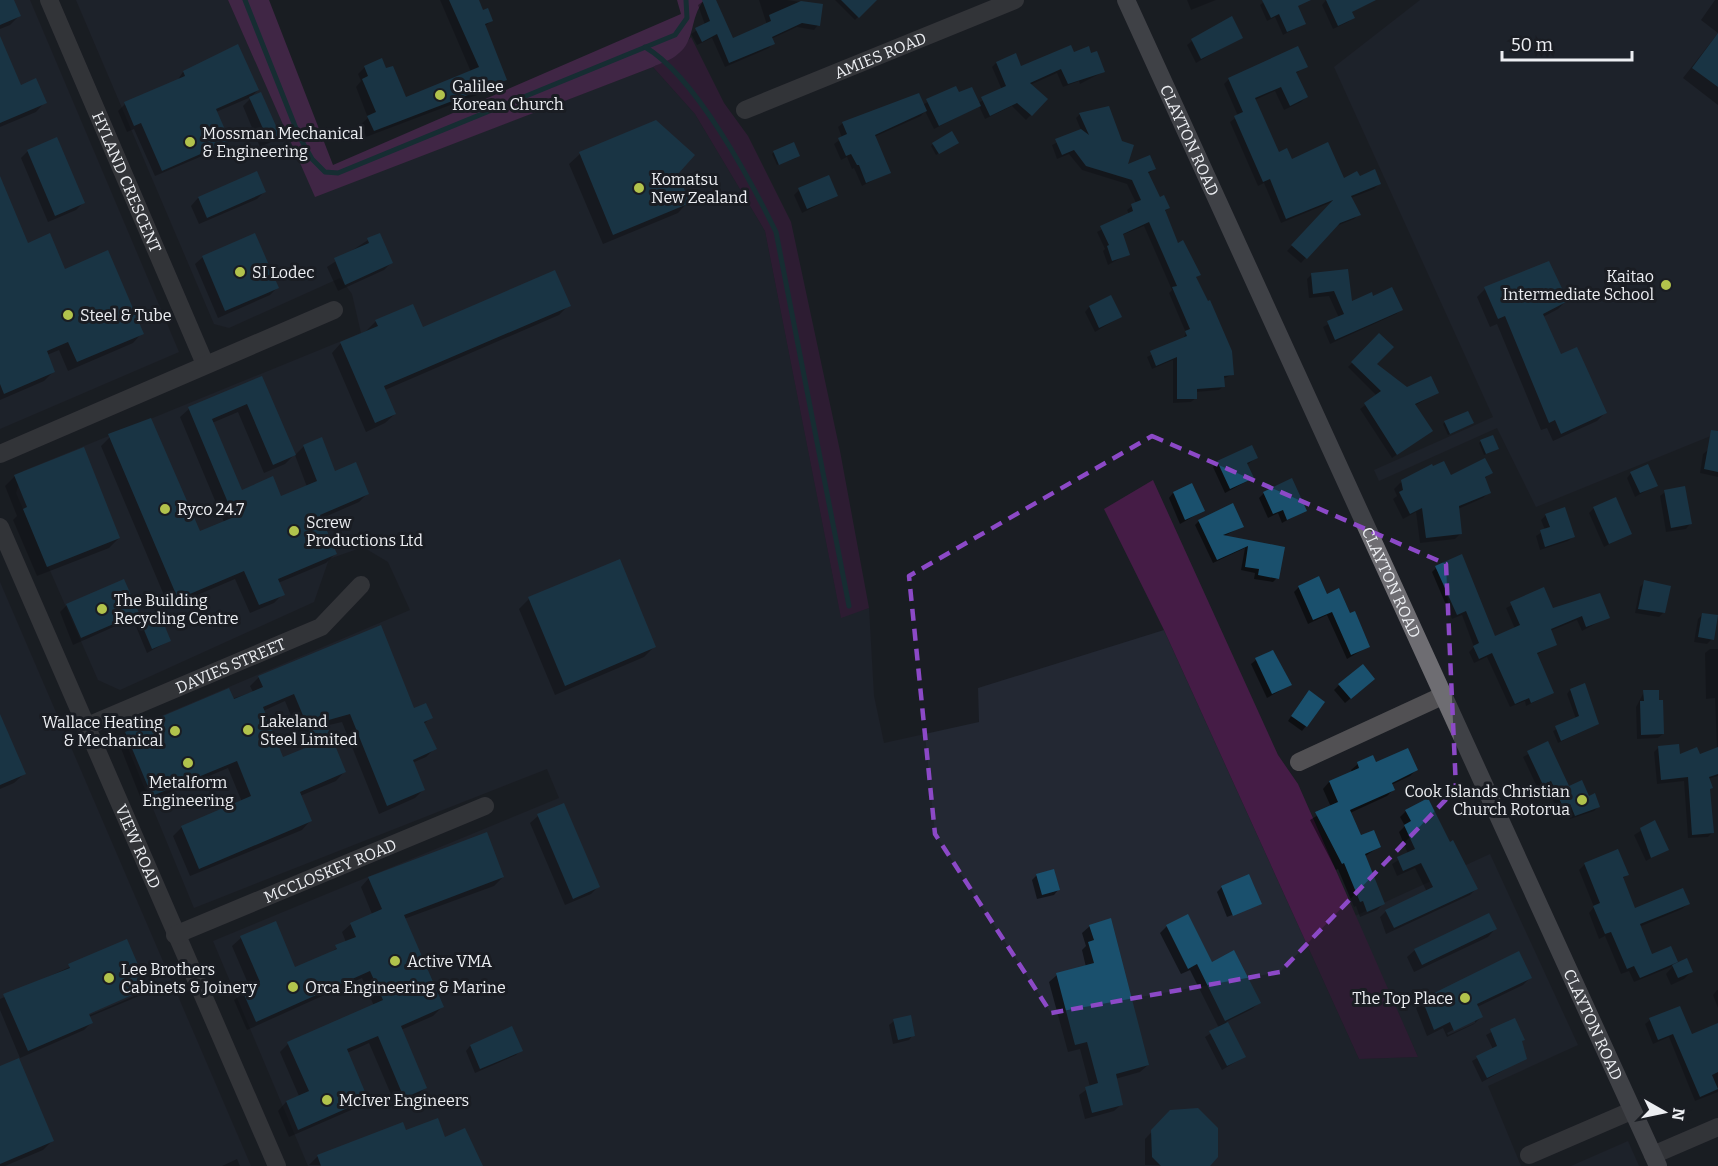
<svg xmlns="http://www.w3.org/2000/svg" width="1718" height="1166" viewBox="0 0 1718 1166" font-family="Bitter,serif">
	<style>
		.built { fill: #232833 }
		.green { fill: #451c46 }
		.forest { fill: #703170 }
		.shadow { fill: #0007; fill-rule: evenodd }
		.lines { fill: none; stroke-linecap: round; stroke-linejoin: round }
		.stream { stroke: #124046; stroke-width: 5 }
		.building { fill: #1a506d; fill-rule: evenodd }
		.street { stroke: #515053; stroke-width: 18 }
		.secondary { stroke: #6e6d72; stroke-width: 18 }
		.marked { fill: none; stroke: #8c49c7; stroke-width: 4.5; stroke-dasharray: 12 8; stroke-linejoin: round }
		.poi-dot { fill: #b2c34c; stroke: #1a1d23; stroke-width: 2 }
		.labels { text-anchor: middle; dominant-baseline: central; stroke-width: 6; stroke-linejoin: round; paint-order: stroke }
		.street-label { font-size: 16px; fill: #eceef2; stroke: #1a1d23 }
		.poi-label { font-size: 16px; fill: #eceef2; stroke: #1a1d23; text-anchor: start }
	</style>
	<rect width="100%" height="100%" fill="#1a1d23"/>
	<!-- built -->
	<g class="built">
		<polygon points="0,0 30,0 179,352 0,429"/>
		<polygon points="76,0 228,0 315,196 653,67 695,114 765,231 841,617 869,608 874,696 884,743 979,722 978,688 1164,630 1359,1059 1418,1057 1355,916 1490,854 1578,1045 1488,1086 1521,1166 308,1166 213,941 559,798 547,769 194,908 128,748 135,727 410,610 388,562 363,547 329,559 314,602 120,690 98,680 16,493 23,471 361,333 352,294 340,278 229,328 214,324"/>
		<polygon points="1420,0 1718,0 1718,433 1536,507 1497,428 1379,481 1374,470 1493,417 1334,67"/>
		<polygon points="0,582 251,1166 0,1166"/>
		<polygon points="1628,1141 1639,1166 1571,1166"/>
	</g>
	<!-- green -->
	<g class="green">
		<polygon points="691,37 724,103 748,136 791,222 840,451 869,608 841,618 765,231 695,114 653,67 678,54"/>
		<polygon points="1153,480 1278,755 1298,784 1418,1057 1359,1059 1164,630 1104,509"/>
	</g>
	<!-- forest -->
	<path class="forest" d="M228 0H269L333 165 681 14 677 0H704C689 19 696 40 678 54 672 60 660 63 653 67L315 197Z"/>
	<!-- shadow -->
	<g class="shadow">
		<polygon points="0,0 12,0 19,16 10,25 0,29"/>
		<polygon points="440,0 477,0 482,11 491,21 484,27 505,80 498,87 366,137 361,124 368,118 356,87 361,81 358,74 365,67 386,70 405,99 471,72"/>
		<polygon points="715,0 732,40 767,25 759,0 787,0 822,5 818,25 814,30 797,27 771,39 773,43 769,48 725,67 712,38 697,45 691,34 705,25 698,5 705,0"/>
		<polygon points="835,0 867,0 871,4 855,20"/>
		<polygon points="1187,0 1216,0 1191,10"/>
		<polygon points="1266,0 1294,0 1304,24 1283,35 1275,17 1267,21 1260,5"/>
		<polygon points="1326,0 1358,0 1360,7 1351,13 1353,18 1348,22 1333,29 1322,5"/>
		<polygon points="1715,0 1718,0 1718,105 1683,78 1718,33 1701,20"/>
		<polygon points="1241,37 1196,63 1187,45 1192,41"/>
		<polygon points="0,40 20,87 45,102 36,112 0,127"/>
		<polygon points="237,46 258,90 251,97 216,112 228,141 221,148 155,176 134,129 127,132 118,111 125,104 177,81 183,72"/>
		<polygon points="1073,54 1091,55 1103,72 1080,84 1079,81 1063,87 1057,73 1030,85 1046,99 1026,120 1012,106 985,119 979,106 934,129 925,111 921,116 874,137 889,172 862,186 854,168 852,169 847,157 841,160 834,144 842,138 838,127 843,123 922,105 955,88 958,94 978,103 1002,90 992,67 996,63 1020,68"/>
		<polygon points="1306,66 1295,74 1306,97 1301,102 1284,110 1275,91 1255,100 1278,154 1344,180 1359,178 1380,183 1374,189 1351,198 1359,214 1354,219 1334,227 1301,263 1287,251 1332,202 1281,223 1264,183 1258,186 1230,122 1238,116 1224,84 1229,79"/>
		<polygon points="250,99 278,135 271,142 260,147 243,106"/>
		<polygon points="1080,114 1126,166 1154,169 1148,174 1159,199 1169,208 1164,212 1178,244 1199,275 1195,278 1233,374 1223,379 1224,386 1219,390 1196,392 1196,398 1191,402 1173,403 1173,360 1152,369 1147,357 1183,339 1186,333 1169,293 1172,290 1144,226 1122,235 1128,254 1108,265 1103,251 1105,249 1097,232 1129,214 1127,210 1136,203 1127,184 1082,170 1069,154 1057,159 1052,145 1081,130 1076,118"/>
		<polygon points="656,122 688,202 678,213 603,244 569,164 580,154"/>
		<polygon points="933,144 955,144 936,155 931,146"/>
		<polygon points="28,151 83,203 76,210 48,222 21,158"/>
		<polygon points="774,152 796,158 777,165 772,154"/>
		<polygon points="256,173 264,192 257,199 199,224 191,206 198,198"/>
		<polygon points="0,180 27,245 142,333 133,343 68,371 59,350 47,355 53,372 44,381 0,400"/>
		<polygon points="799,190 836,196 802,213 794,195"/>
		<polygon points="368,240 391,263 384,270 338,291 327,267"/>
		<polygon points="203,257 277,288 270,295 218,318 195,264"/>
		<polygon points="1312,274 1350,303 1373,298 1401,310 1396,314 1330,344 1323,327 1339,318 1329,296 1309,298 1307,279"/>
		<polygon points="1485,289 1566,301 1558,309 1543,317 1560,356 1605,413 1597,421 1553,441 1547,428 1541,430 1497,324 1490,327 1477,297"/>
		<polygon points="569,305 559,315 385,390 395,414 385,423 366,432 332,353 341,343 366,331 376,321 422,329"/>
		<polygon points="1089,307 1120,317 1095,332 1085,312"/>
		<polygon points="1379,335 1375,364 1407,389 1437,393 1414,406 1426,435 1392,458 1360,409 1377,396 1348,367"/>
		<polygon points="261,378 294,455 285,464 264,473 238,412 212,423 241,492 280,498 307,487 295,455 304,446 334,473 368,493 359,502 320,519 335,554 326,563 278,583 283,594 274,603 250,613 235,579 169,607 101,446 110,437 199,533 224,522 180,417 189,409"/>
		<polygon points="1445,422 1472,423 1448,435 1443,424"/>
		<polygon points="1481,441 1497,449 1484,455 1479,443"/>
		<polygon points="1708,450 1718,452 1718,477 1700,473 1703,454"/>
		<polygon points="1256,458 1247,465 1253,478 1225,493 1213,467 1218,462"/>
		<polygon points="1443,463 1450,477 1491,473 1484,479 1489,492 1483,498 1458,509 1461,533 1455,539 1420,543 1416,512 1403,519 1393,499 1397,496 1394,489 1400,483"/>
		<polygon points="1631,473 1656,485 1635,497 1627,478"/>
		<polygon points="15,476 119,538 109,548 37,576 13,520 17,516 5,486"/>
		<polygon points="1665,492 1690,524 1686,529 1666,532 1660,496"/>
		<polygon points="1173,493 1203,511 1180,524 1169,498"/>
		<polygon points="1264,493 1305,510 1282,523 1278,513 1268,518 1259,498"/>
		<polygon points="1594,508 1630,533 1604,547 1589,513"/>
		<polygon points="1546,515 1573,537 1568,541 1540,550 1536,536 1545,530 1541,520"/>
		<polygon points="1199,521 1242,526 1223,537 1283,548 1277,578 1273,582 1254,579 1255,573 1241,570 1245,548 1213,563 1195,525"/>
		<polygon points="1436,568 1494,638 1515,629 1506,608 1543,589 1553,610 1608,617 1582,631 1577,620 1550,631 1556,644 1536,655 1552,693 1526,706 1525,701 1510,707 1487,657 1474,663 1469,652 1474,647 1462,615 1452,619 1432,572"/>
		<polygon points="1645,582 1664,612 1659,617 1635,613 1640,587"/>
		<polygon points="1299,587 1326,596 1350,615 1369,646 1347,659 1327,615 1308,624 1294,592"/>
		<polygon points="529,599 654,647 644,657 555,695 519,609"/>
		<polygon points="67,605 137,613 129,620 73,645 60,612"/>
		<polygon points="1703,614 1712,639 1707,644 1694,642 1698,619"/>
		<polygon points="140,620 169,641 147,653 135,624"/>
		<polygon points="1710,649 1718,649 1718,776 1708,779 1712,833 1708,837 1688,838 1684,781 1657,784 1654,752 1659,747 1679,756 1699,756 1717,749 1715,698 1706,699 1705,653"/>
		<polygon points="1256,660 1290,685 1267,698 1251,664"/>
		<path d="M259 677 413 710 431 717 424 724 435 748 426 757 412 763 423 790 415 798 379 814 342 722 325 726 344 772 336 781 300 796 310 821 302 830 190 876 173 836 182 827 242 802 228 768 143 804 118 741 126 733 253 692 250 686ZM285 701 305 749 282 759 263 711Z"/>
		<polygon points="1368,684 1345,703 1334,690 1339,685"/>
		<polygon points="1570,690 1598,724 1558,743 1553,731 1576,719 1567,694"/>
		<polygon points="1644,692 1663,734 1658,738 1637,739 1636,707"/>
		<polygon points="1304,697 1306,726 1302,731 1288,721"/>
		<polygon points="0,718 24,774 14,783 0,789"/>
		<polygon points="1547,743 1568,788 1599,806 1594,811 1570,819 1565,808 1558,811 1546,785 1538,789 1523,757"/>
		<polygon points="1358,764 1416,770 1410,776 1391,785 1393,790 1387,796 1350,813 1361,837 1380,846 1364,857 1383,904 1377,910 1360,917 1356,906 1354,907 1338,869 1336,870 1310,820 1331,807 1323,789 1329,782 1352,772 1351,770"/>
		<polygon points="1406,811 1449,844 1476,889 1470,895 1386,934 1380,917 1386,911 1427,892 1415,868 1397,876 1392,864 1408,854 1399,832 1405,826 1400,817"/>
		<polygon points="538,816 598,887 591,894 565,905 530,823"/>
		<polygon points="1655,822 1667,849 1646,861 1634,835"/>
		<polygon points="1585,864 1627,875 1622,879 1634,910 1688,904 1682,909 1639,927 1651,956 1676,961 1671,967 1634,982 1629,971 1621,974 1605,936 1599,939 1589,913 1594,907 1579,870"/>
		<polygon points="1037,875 1058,890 1054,895 1037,899 1032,880"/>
		<polygon points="503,877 494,886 404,919 442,1007 433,1016 401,1030 425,1088 417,1096 396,1106 369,1043 347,1053 367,1099 358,1107 289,1137 278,1111 286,1102 299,1096 280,1052 288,1044 374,1006 362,978 247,1030 234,1000 250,988 232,946 241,938 294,969 328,954 346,942 342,932 351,924 372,914 361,887 369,878"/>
		<polygon points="1222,887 1260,904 1227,917 1217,892"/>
		<polygon points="1090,926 1148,1065 1140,1072 1115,1079 1122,1104 1114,1111 1085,1119 1079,1095 1090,1087 1080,1049 1068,1052 1049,982 1057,975 1086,967 1082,950 1086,946 1082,933"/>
		<polygon points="1167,926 1259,1003 1252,1009 1226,1022 1244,1057 1222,1070 1205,1037 1219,1028 1190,970 1181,974 1160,933"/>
		<polygon points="1495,929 1488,937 1414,972 1407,957 1415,950"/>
		<path d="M126 941 146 988 139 996 89 1017 91 1023 84 1030 20 1058 0 1010V999ZM139 991V994L83 1018 81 1015Z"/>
		<polygon points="1673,966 1691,972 1684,979 1671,985 1666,974"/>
		<path d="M1530 978 1523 985 1477 1007 1481 1017 1474 1024 1447 1037 1443 1028 1427 1036 1416 1008 1423 1001ZM1475 1019V1023L1448 1035 1447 1033Z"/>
		<polygon points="1717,990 1718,990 1718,1008 1713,995"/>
		<polygon points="1514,1020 1526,1058 1482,1082 1472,1061 1493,1049 1486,1035"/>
		<polygon points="1650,1020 1691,1036 1718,1025 1718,1092 1695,1101 1669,1037 1653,1044 1645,1024"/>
		<polygon points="894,1021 913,1035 909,1040 893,1044 889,1025"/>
		<polygon points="512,1028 521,1050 516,1055 475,1073 466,1051 470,1046"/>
		<polygon points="0,1068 52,1141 43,1150 5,1166 0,1166"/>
		<polygon points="1171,1112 1208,1166 1145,1165 1145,1139"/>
		<polygon points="405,1132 444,1139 481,1166 309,1165 318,1156"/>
		<polygon points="237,1159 240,1166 222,1166"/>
	</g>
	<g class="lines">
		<!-- stream -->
		<g class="stream">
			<polyline points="245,0 299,136 312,159 325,172 338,173 675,35 687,18 686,0"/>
			<path d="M645 47C695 76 750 179 776 232L849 606"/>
		</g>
	</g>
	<!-- building -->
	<g class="building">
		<polygon points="0,0 14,0 21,16 0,25"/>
		<polygon points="449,0 479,0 483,10 488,8 493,21 485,24 507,80 374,131 367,116 376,112 362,79 368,76 364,66 382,58 386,68 393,66 406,97 479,67"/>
		<polygon points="702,0 716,0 733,38 771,21 769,15 801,1 823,4 820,26 802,23 772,37 775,44 729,63 717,34 702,42 695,28 710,21"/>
		<polygon points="841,0 877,0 859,18"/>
		<polygon points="1262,0 1311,0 1298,6 1306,24 1287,32 1279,14 1271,18"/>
		<polygon points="1326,0 1376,0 1352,12 1355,18 1338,26"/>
		<polygon points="1232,16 1243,38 1201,59 1191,39"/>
		<polygon points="1718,33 1718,87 1692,68"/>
		<polygon points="0,36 21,85 36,78 47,103 0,123"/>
		<polygon points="238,44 259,90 216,109 230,141 162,171 141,123 134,126 124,102 185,76 183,71"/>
		<polygon points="1071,45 1074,52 1089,46 1091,53 1097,51 1105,72 1068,84 1061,69 1030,83 1048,99 1032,116 1017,103 990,116 981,97 1006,86 996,62 1016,53 1021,66"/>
		<polygon points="1298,46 1308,67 1296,72 1308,97 1290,106 1281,87 1255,98 1279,152 1287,148 1292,159 1328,142 1344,178 1357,171 1360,176 1375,169 1381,184 1351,196 1361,215 1340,223 1307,259 1291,245 1333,200 1286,219 1270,179 1263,182 1234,116 1243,112 1228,78"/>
		<polygon points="956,86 959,92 972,87 981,106 939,126 926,99"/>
		<polygon points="261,92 280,135 268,140 249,97"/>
		<polygon points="919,93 927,111 875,135 891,173 866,183 859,165 857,165 851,154 846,156 838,138 847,134 842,122"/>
		<polygon points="1109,106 1122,141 1134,145 1128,164 1150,155 1156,169 1148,172 1160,197 1164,195 1170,208 1165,210 1178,243 1183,240 1201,275 1196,277 1208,301 1210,300 1232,351 1234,375 1224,376 1225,387 1197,389 1197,399 1177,399 1177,357 1156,366 1150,351 1187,336 1185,331 1190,329 1172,287 1177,286 1149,222 1123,234 1130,255 1112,261 1107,246 1109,245 1100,226 1133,211 1131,204 1141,200 1132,180 1086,166 1074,150 1062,155 1055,139 1081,129 1089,135 1079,113"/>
		<polygon points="656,120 695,155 678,174 690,203 613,235 579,152"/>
		<polygon points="952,131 959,143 939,154 932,143"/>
		<polygon points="57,137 85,203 55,216 27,150"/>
		<polygon points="794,142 800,156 779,165 773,151"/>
		<polygon points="257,171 266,192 207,218 198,197"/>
		<polygon points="829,175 838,196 807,209 798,188"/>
		<polygon points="0,176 28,243 50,233 65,269 108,250 144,334 77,362 68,342 47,351 55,372 4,394 0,384"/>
		<polygon points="255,233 279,288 225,311 202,256"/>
		<polygon points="380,233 393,263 345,285 334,258 369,243 367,238"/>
		<polygon points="1549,261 1568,301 1543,314 1561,354 1577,347 1607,413 1561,434 1555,420 1549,423 1505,316 1498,319 1484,287"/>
		<polygon points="1348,269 1352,301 1372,292 1373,296 1392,287 1403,310 1335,340 1327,321 1344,314 1334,291 1313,294 1311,273"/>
		<polygon points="555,270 571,306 384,386 396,414 375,423 340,342 378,326 375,320 413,304 423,327"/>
		<polygon points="1111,295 1122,317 1099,328 1089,306"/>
		<polygon points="1379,333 1394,347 1377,364 1407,387 1431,376 1439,393 1415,404 1433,431 1397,455 1364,403 1381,391 1351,362"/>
		<polygon points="262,376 296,455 273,465 247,404 212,419 242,490 273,476 281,496 317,481 303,445 322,437 335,471 356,462 369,494 320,515 337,554 278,579 285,595 259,605 244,571 178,599 108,434 151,418 200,531 234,517 188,407"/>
		<polygon points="1468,411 1474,423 1450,434 1444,421"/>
		<polygon points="1711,430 1718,431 1718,472 1704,469"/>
		<polygon points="1493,435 1499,449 1486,454 1480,440"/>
		<polygon points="1252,445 1258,458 1247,463 1254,478 1230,489 1217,461"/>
		<polygon points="84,447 120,538 47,567 23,509 27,507 14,475"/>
		<polygon points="1485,458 1493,473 1485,477 1491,493 1459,506 1462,534 1426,538 1422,508 1410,514 1399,492 1403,490 1401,480 1432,464 1433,466 1444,461 1451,475"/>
		<polygon points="1648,464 1658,486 1640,493 1630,472"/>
		<polygon points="1292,478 1307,511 1287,520 1283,510 1273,514 1263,492"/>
		<polygon points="1192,483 1205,511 1185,520 1173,492"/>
		<polygon points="1685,486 1692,524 1671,528 1664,490"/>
		<polygon points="1616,497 1632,534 1609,544 1593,507"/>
		<polygon points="1233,503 1244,527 1223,535 1285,547 1279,579 1258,575 1259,569 1245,567 1248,546 1217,560 1198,520"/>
		<polygon points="1565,507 1575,537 1545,547 1540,530 1550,527 1545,514"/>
		<polygon points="1462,554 1495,636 1520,625 1510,602 1544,587 1553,608 1600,593 1610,618 1586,627 1582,616 1551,629 1557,645 1537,653 1554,693 1531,703 1529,698 1515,704 1492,653 1479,659 1473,646 1479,643 1466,611 1457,615 1435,566"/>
		<polygon points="620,559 656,647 565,686 528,597"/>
		<polygon points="1319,576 1327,594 1339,588 1350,613 1355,611 1370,647 1351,655 1332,612 1313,620 1298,586"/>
		<polygon points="124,579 139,613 81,638 66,604"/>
		<polygon points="1644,580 1671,586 1665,613 1638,609"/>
		<polygon points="158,610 171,641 152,649 139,618"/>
		<polygon points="1702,613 1718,615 1714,640 1698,637"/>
		<path d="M381 625 414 708 426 703 433 718 424 722 437 749 413 760 425 790 387 806 350 714 325 721 346 772 300 792 312 821 199 869 181 826 251 796 237 761 152 796 125 732 229 688 234 699 263 687 258 676ZM294 694 315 744 283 757 263 707Z"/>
		<polygon points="1273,650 1292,685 1272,694 1255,658"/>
		<polygon points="1363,664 1375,679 1351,699 1338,684"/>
		<polygon points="1585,683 1599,724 1561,741 1555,726 1579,716 1570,689"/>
		<polygon points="1309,690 1325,702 1307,727 1291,716"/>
		<polygon points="1643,690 1659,690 1659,700 1663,700 1664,734 1641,735 1640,701 1644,701"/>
		<polygon points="0,714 26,774 0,785"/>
		<polygon points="1548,741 1569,786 1582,780 1589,796 1595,793 1600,807 1575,816 1570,804 1563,807 1551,781 1543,785 1527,751"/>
		<polygon points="1679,744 1680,754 1697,747 1700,754 1718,747 1718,774 1709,777 1713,788 1710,789 1714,833 1692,835 1688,777 1661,780 1658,746"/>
		<polygon points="1408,748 1418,770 1392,783 1395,790 1350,810 1361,835 1374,830 1381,847 1365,854 1385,904 1367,912 1363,901 1360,902 1344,863 1342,864 1315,812 1338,802 1329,781 1359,768 1357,762 1373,755 1376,762"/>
		<polygon points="1428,798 1450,842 1453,840 1478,889 1394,928 1385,910 1433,887 1421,863 1403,871 1397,857 1415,849 1404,825 1411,821 1405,810"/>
		<polygon points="564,803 600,887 573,899 537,814"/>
		<polygon points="1655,820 1669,850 1651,858 1640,828"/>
		<polygon points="487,832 504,877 404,915 444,1007 401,1026 427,1088 404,1098 378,1036 347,1049 368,1099 298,1130 286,1101 309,1091 287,1042 383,1000 370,971 256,1022 242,990 260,982 240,936 276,921 295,967 337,949 335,945 356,937 350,923 382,909 368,877"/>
		<polygon points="1618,849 1629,875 1623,877 1635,908 1683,888 1690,904 1640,924 1652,954 1671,946 1678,962 1640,978 1634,966 1627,969 1611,932 1605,934 1593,906 1600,903 1584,863"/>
		<polygon points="1054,869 1060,890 1042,895 1036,874"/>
		<polygon points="1249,874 1262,904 1233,916 1221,886"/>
		<polygon points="1489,913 1497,929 1422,965 1414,949"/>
		<polygon points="1188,914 1212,962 1234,950 1261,1003 1225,1021 1197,964 1188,969 1166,925"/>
		<polygon points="1111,918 1149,1065 1116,1074 1123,1105 1092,1113 1085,1087 1098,1083 1087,1042 1075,1045 1056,973 1094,963 1088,942 1094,940 1089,925"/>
		<polygon points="127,939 148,988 89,1014 93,1023 28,1051 3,994 70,968 68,964"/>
		<polygon points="1519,951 1532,978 1477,1004 1483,1017 1454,1031 1450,1022 1434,1030 1422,999"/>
		<polygon points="1687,958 1693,972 1678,978 1672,965"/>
		<polygon points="1680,1006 1692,1034 1718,1023 1718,1072 1712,1075 1718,1089 1700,1097 1673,1034 1658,1040 1649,1018"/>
		<polygon points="911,1015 915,1036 898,1040 893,1019"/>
		<polygon points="1515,1018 1525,1040 1522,1041 1527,1059 1487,1078 1476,1056 1497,1046 1490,1029"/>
		<polygon points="1228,1022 1246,1057 1227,1066 1209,1031"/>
		<polygon points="512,1026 523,1051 480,1069 470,1045"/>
		<polygon points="19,1058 54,1141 0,1164 0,1066"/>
		<polygon points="1198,1108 1218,1128 1218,1157 1210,1166 1161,1166 1152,1157 1151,1130 1170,1110"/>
		<polygon points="438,1118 445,1137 465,1128 483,1166 321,1166 317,1155 403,1122 406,1130"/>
	</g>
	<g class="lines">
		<!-- street -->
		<g class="street">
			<path id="s1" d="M49 0 205 364"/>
			<path id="s2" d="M745 110 1015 0"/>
			<polyline points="0,454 334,310"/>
			<path id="s3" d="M0 527 277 1166"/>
			<path id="s4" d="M85 727 321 627 361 585"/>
			<polyline points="1299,762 1442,696"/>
			<path id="s5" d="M175 935 485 806"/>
			<polyline points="1529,1155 1631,1111"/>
			<polyline points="1653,1155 1718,1127"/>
		</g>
		<!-- secondary -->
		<path class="secondary" id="s6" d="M1126 0 1658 1166"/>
	</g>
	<!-- marked area -->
	<path d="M0 0H1718V1166H0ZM1152 436 1446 564 1456 789 1280 972 1051 1013 935 834 909 576Z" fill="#1a1d23" fill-opacity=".55" fill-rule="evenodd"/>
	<path class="marked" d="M1152 436 1446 564 1456 789 1280 972 1051 1013 935 834 909 576Z"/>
	<!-- markers -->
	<g class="poi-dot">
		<circle cx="440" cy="95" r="6"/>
		<circle cx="190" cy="142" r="6"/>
		<circle cx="639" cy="188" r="6"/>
		<circle cx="240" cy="272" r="6"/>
		<circle cx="1666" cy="285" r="6"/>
		<circle cx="68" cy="315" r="6"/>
		<circle cx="165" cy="509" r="6"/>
		<circle cx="294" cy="531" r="6"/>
		<circle cx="102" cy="609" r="6"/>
		<circle cx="248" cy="730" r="6"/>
		<circle cx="175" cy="731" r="6"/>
		<circle cx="188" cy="763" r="6"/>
		<circle cx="1582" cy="800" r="6"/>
		<circle cx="395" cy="961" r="6"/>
		<circle cx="109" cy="978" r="6"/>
		<circle cx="293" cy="987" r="6"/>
		<circle cx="1465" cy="998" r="6"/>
		<circle cx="327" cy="1100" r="6"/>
	</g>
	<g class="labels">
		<!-- street labels -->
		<g class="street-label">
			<text stroke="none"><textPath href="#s2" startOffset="146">AMIES ROAD</textPath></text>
			<text stroke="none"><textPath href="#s6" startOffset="154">CLAYTON ROAD</textPath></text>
			<text stroke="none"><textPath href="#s1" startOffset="198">HYLAND CRESCENT</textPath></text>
			<text stroke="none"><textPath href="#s6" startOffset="640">CLAYTON ROAD</textPath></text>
			<text stroke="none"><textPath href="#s4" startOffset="158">DAVIES STREET</textPath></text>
			<text stroke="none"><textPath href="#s3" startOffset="348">VIEW ROAD</textPath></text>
			<text stroke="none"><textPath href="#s5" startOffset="168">MCCLOSKEY ROAD</textPath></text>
			<text stroke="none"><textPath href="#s6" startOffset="1126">CLAYTON ROAD</textPath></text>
		</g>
		<!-- poi labels -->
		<g class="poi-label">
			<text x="452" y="86">Galilee<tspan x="452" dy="18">Korean Church</tspan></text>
			<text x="202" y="133">Mossman Mechanical<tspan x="202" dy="18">&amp; Engineering</tspan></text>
			<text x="651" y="179">Komatsu<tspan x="651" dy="18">New Zealand</tspan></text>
			<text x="252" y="272">SI Lodec</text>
			<text x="1654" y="276" text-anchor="end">Kaitao<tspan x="1654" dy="18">Intermediate School</tspan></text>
			<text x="80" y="315">Steel &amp; Tube</text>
			<text x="177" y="509">Ryco 24.7</text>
			<text x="306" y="522">Screw<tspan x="306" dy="18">Productions Ltd</tspan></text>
			<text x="114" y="600">The Building<tspan x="114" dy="18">Recycling Centre</tspan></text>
			<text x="260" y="721">Lakeland<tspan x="260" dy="18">Steel Limited</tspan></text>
			<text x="163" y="722" text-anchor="end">Wallace Heating<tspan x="163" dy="18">&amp; Mechanical</tspan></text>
			<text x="188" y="782" text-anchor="middle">Metalform<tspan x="188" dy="18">Engineering</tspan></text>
			<text x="1570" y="791" text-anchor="end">Cook Islands Christian<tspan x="1570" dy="18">Church Rotorua</tspan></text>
			<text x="407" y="961">Active VMA</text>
			<text x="121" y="969">Lee Brothers<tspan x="121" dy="18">Cabinets &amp; Joinery</tspan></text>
			<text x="305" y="987">Orca Engineering &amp; Marine</text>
			<text x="1453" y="998" text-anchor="end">The Top Place</text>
			<text x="339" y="1100">McIver Engineers</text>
		</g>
	</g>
	<!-- north arrow -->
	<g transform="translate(1664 1112) rotate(99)" stroke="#1a1d23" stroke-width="4.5" paint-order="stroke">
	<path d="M0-4.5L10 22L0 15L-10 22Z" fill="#eceef2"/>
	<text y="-9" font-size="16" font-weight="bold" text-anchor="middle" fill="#eceef2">N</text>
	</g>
	<!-- scale -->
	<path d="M1502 51v9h130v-9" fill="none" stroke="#eceef2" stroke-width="3"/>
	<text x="1511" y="51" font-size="18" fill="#eceef2" stroke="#1a1d23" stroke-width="4.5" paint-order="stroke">50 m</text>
</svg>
